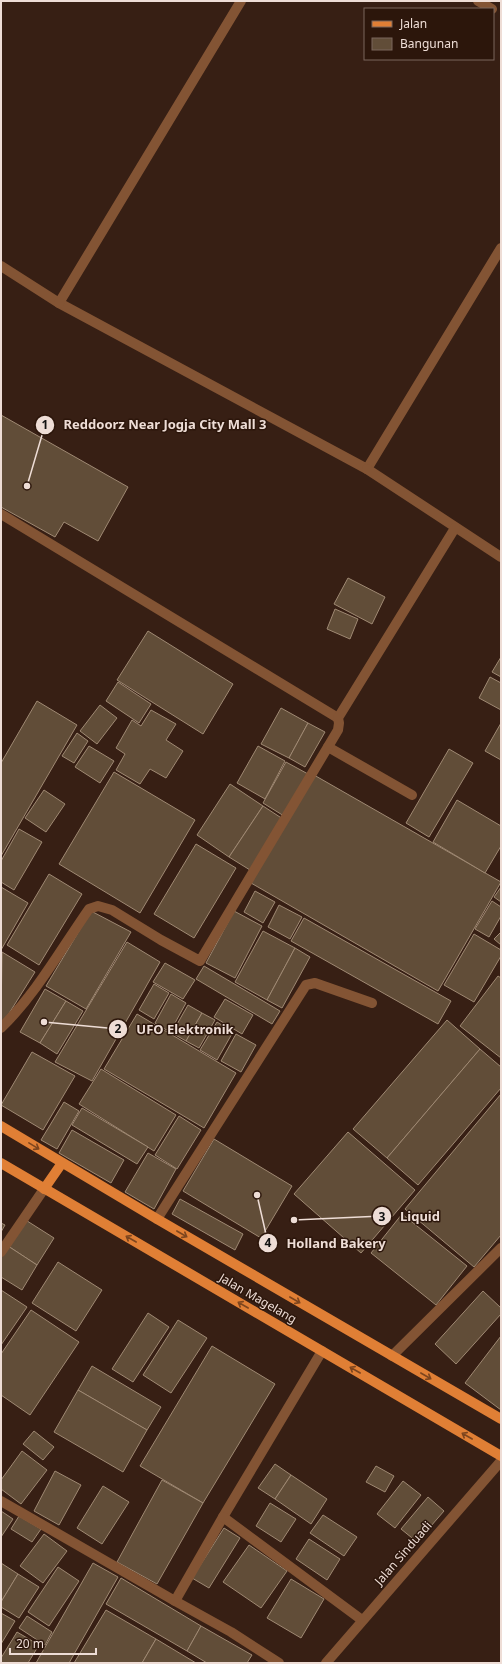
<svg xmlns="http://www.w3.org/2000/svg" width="502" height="1664" viewBox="0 0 502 1664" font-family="'Noto Sans',sans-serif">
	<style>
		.building { fill: #614d38; stroke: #9f8973 }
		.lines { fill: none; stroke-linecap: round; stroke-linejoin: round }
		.service { stroke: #835434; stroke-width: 10 }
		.minor { stroke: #835434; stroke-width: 10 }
		.tertiary { stroke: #835434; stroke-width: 10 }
		.primary { stroke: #e07f35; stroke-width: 10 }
		.oneway { stroke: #7d451e }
		.labels { text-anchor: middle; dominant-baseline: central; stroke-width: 3; stroke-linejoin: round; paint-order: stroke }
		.street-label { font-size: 12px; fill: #eeddd6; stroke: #2c160b }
		.leader { fill: none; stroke: #eeddd6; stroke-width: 1.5 }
		.callout-dot { fill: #eeddd6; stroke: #2c160b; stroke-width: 1.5 }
		.mark-label { font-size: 12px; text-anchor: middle; font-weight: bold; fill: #111 }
		.callout-label { font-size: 13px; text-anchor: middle; font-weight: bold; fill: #eeddd6; stroke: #2c160b; stroke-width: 3; stroke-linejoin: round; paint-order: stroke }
	</style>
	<rect width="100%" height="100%" fill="#371f14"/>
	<!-- building -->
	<g class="building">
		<polygon points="1,415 128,487 98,541 64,522 55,537 1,507"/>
		<polygon points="348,578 385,597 372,624 334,604"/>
		<polygon points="335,609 358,619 350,639 327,629"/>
		<polygon points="148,631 233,684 203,734 117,680"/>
		<polygon points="501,657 501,677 492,672"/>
		<polygon points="490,677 501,683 501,710 479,698"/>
		<polygon points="118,682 151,704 139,723 106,701"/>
		<polygon points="37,701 77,725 1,856 1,763"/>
		<polygon points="100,705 117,718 97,744 80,731"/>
		<polygon points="281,708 308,723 289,758 261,744"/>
		<polygon points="151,710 176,724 166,740 183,751 166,778 150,769 140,784 116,770 125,754 116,748 132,720 141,726"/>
		<polygon points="308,723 325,732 305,767 289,758"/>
		<polygon points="501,723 501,760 485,751"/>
		<polygon points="77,733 88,741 74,763 62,756"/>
		<polygon points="89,746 114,761 100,783 75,767"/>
		<polygon points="258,746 285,761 265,799 237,783"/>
		<polygon points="449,749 473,763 429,837 406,823"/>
		<polygon points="286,762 308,774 284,816 263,803"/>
		<polygon points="114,772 195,820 140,913 59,864"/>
		<polygon points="314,775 501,882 438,991 251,883"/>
		<polygon points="230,784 263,806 229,857 197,835"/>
		<polygon points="44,790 65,804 46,832 25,818"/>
		<polygon points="457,800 501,826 501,846 485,873 433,842"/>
		<polygon points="263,806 283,819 250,870 229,857"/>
		<polygon points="19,829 42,842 14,890 1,882 1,861"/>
		<polygon points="196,844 236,868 194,938 154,914"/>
		<polygon points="49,874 82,894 39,965 7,945"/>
		<polygon points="1,887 28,903 1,950"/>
		<polygon points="501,887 501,902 494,897"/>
		<polygon points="255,891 275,902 263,923 244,912"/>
		<polygon points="492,901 501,907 501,916 489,937 475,929"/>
		<polygon points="279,905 302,917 290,939 268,927"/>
		<polygon points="91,911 131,932 86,1009 46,986"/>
		<polygon points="234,911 262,926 235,978 206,963"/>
		<polygon points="304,918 451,1001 438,1024 291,941"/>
		<polygon points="263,931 295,948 267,1000 235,982"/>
		<polygon points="501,932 501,945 494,939"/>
		<polygon points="474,934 501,950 501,956 474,1002 444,985"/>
		<polygon points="127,942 160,962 92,1081 55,1062"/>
		<polygon points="295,948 310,957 282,1008 267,1000"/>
		<polygon points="2,952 35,972 3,1023 1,1021"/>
		<polygon points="165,963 195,980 183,999 153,982"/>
		<polygon points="204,966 280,1011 272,1024 196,979"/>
		<polygon points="498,976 501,978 501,1058 460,1026"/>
		<polygon points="154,984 169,993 154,1019 139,1010"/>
		<polygon points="45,989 66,1001 40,1043 20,1032"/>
		<polygon points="171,994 186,1003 170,1032 155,1023"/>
		<polygon points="225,999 253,1015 242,1034 214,1017"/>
		<polygon points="66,1001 83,1011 57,1054 40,1043"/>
		<polygon points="188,1005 202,1013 186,1041 172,1033"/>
		<polygon points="202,1013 215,1020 199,1048 186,1041"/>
		<polygon points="137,1014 236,1073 204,1128 104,1069"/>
		<polygon points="447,1020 480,1049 387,1158 353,1129"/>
		<polygon points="217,1022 233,1032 217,1060 200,1050"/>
		<polygon points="236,1034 256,1045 241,1072 221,1061"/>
		<polygon points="480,1049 501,1067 501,1088 418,1185 387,1158"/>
		<polygon points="32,1052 75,1076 43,1130 1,1105"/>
		<polygon points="101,1069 176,1115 154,1151 79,1104"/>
		<polygon points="501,1094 501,1235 474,1267 405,1209"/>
		<polygon points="64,1102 79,1111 57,1149 41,1140"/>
		<polygon points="82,1108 148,1147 137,1164 72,1125"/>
		<polygon points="179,1116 201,1130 177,1169 155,1155"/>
		<polygon points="72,1130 124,1160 111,1183 59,1153"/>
		<polygon points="348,1132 415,1190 361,1253 294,1194"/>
		<polygon points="214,1139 292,1186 261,1238 183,1191"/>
		<polygon points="148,1153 176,1169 154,1209 125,1192"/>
		<polygon points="180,1199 243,1234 235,1250 172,1214"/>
		<polygon points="402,1214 467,1266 436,1305 371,1253"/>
		<polygon points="24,1219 54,1238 37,1265 8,1246"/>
		<polygon points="1,1223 5,1225 1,1232"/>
		<polygon points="8,1246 37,1265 22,1290 1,1277 1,1256"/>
		<polygon points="58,1262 102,1290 76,1331 32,1303"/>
		<polygon points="1,1290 27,1307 1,1345"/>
		<polygon points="483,1291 501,1308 501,1314 456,1364 435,1344"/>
		<polygon points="31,1310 79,1342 30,1415 1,1395 1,1354"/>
		<polygon points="148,1313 169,1327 133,1382 112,1369"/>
		<polygon points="178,1320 207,1338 171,1393 143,1375"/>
		<polygon points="501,1336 501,1410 465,1383"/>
		<polygon points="212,1346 275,1384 203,1503 140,1466"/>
		<polygon points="92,1366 161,1407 147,1430 78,1390"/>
		<polygon points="78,1390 147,1430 123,1472 54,1432"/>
		<polygon points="34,1431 54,1447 43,1460 23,1444"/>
		<polygon points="22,1451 47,1470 21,1504 1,1489 1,1480"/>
		<polygon points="275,1464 291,1475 275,1499 258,1488"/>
		<polygon points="376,1466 394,1476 385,1492 366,1482"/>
		<polygon points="55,1471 81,1485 59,1525 34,1511"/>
		<polygon points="291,1475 327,1499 311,1524 275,1499"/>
		<polygon points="162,1480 203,1503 157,1584 117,1562"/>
		<polygon points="403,1481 421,1495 395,1528 377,1514"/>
		<polygon points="103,1486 129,1502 102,1544 77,1528"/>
		<polygon points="428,1497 444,1511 417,1542 401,1529"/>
		<polygon points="270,1503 296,1519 281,1542 256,1526"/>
		<polygon points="1,1511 13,1519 1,1537"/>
		<polygon points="323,1515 357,1537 344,1556 310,1533"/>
		<polygon points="19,1516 41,1529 32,1542 11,1529"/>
		<polygon points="224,1528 240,1538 209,1588 192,1578"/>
		<polygon points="44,1534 67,1551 43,1583 20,1566"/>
		<polygon points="309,1539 340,1559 327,1580 296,1559"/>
		<polygon points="249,1545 287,1571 261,1608 223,1582"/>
		<polygon points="1,1563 18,1574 1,1602"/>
		<polygon points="93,1563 118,1577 69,1663 36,1663"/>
		<polygon points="58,1567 79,1581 49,1626 28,1612"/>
		<polygon points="18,1574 39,1587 19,1618 1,1607 1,1602"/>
		<polygon points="121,1578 201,1626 187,1651 106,1604"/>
		<polygon points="291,1579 324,1599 301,1638 267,1618"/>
		<polygon points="106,1610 156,1639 142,1663 74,1663"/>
		<polygon points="1,1613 15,1621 1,1644"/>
		<polygon points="27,1616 52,1632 45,1645 19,1628"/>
		<polygon points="201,1626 252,1655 247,1663 207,1663 187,1651"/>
		<polygon points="17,1632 39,1645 28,1663 1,1663 1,1658"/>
		<polygon points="156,1639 196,1663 142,1663"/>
	</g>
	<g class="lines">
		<!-- service -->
		<polyline class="service" points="175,1601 231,1632 279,1663"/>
		<!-- minor -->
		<g class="minor">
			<polyline points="1,266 59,303 367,469 501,248"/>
			<polyline points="59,303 241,1"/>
			<polyline points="367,469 501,557"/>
			<polyline points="1,514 338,718"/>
			<polyline points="328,747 412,795"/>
			<path d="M1 1028C36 994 61 949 89 909L98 906 112 910 161 940 200 961 338 730 339 723 338 718 455 528"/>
			<polyline points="157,1219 306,985 315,983 372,1003"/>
			<polyline points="1,1252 44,1189"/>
			<polyline points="392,1356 501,1248"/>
			<polyline points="1,1501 175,1601 223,1517 322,1351"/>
			<polyline points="223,1517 362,1620"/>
		</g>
		<!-- tertiary -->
		<g class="tertiary">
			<polyline points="478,1 492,9"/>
			<polyline points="326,1663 501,1461"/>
		</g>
		<!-- primary -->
		<g class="primary">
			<polyline points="1,1126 157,1219 501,1419"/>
			<polyline points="1,1163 501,1456"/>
			<polyline points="44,1189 62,1163"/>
		</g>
	</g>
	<!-- one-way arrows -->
	<defs><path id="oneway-shaft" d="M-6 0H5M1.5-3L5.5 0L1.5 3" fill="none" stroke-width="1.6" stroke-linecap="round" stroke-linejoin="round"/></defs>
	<g class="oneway">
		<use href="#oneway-shaft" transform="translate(34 1146) rotate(31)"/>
		<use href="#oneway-shaft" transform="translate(182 1234) rotate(30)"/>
		<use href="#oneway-shaft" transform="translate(131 1239) rotate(-150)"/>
		<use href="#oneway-shaft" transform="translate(295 1300) rotate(30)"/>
		<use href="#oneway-shaft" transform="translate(243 1305) rotate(-150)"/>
		<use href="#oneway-shaft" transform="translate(355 1370) rotate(-150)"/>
		<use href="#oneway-shaft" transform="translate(426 1376) rotate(30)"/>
		<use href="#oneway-shaft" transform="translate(467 1436) rotate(-150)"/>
	</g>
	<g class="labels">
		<!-- street labels -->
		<g class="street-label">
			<text transform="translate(258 1298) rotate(30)">Jalan Magelang</text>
			<text transform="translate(403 1553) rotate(-49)">Jalan Sinduadi</text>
		</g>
	</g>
	<!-- callouts -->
	<path class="leader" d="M27 486L45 425M44 1022L118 1029M294 1220L382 1216M257 1195L268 1243"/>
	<g class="callout-dot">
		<circle cx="27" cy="486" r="4"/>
		<circle cx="44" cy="1022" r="4"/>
		<circle cx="294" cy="1220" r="4"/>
		<circle cx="257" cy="1195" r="4"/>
		<circle cx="45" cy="425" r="10"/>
		<circle cx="118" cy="1029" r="10"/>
		<circle cx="382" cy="1216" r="10"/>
		<circle cx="268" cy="1243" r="10"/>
	</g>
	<g class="mark-label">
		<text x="45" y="429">1</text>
		<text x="118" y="1033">2</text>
		<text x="382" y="1221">3</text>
		<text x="268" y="1247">4</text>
	</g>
	<g class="callout-label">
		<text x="165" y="429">Reddoorz Near Jogja City Mall 3</text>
		<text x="185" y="1034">UFO Elektronik</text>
		<text x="420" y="1221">Liquid</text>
		<text x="336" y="1248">Holland Bakery</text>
	</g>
	<!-- border -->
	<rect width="502" height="1664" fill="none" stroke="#eeddd6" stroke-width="4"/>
	<!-- legend -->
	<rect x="364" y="8" width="130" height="52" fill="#2c160b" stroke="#7a665c"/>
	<rect x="372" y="21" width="20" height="6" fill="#e07f35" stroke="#7a665c"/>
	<text x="400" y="28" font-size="12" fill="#eeddd6">Jalan</text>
	<rect x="372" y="38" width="20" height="12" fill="#614d38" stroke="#7a665c"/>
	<text x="400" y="48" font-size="12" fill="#eeddd6">Bangunan</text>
	<!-- scale -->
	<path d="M10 1648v6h86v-6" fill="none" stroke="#eeddd6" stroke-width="2"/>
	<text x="16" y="1648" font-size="12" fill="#eeddd6" stroke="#2c160b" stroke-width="3" paint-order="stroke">20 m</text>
</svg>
